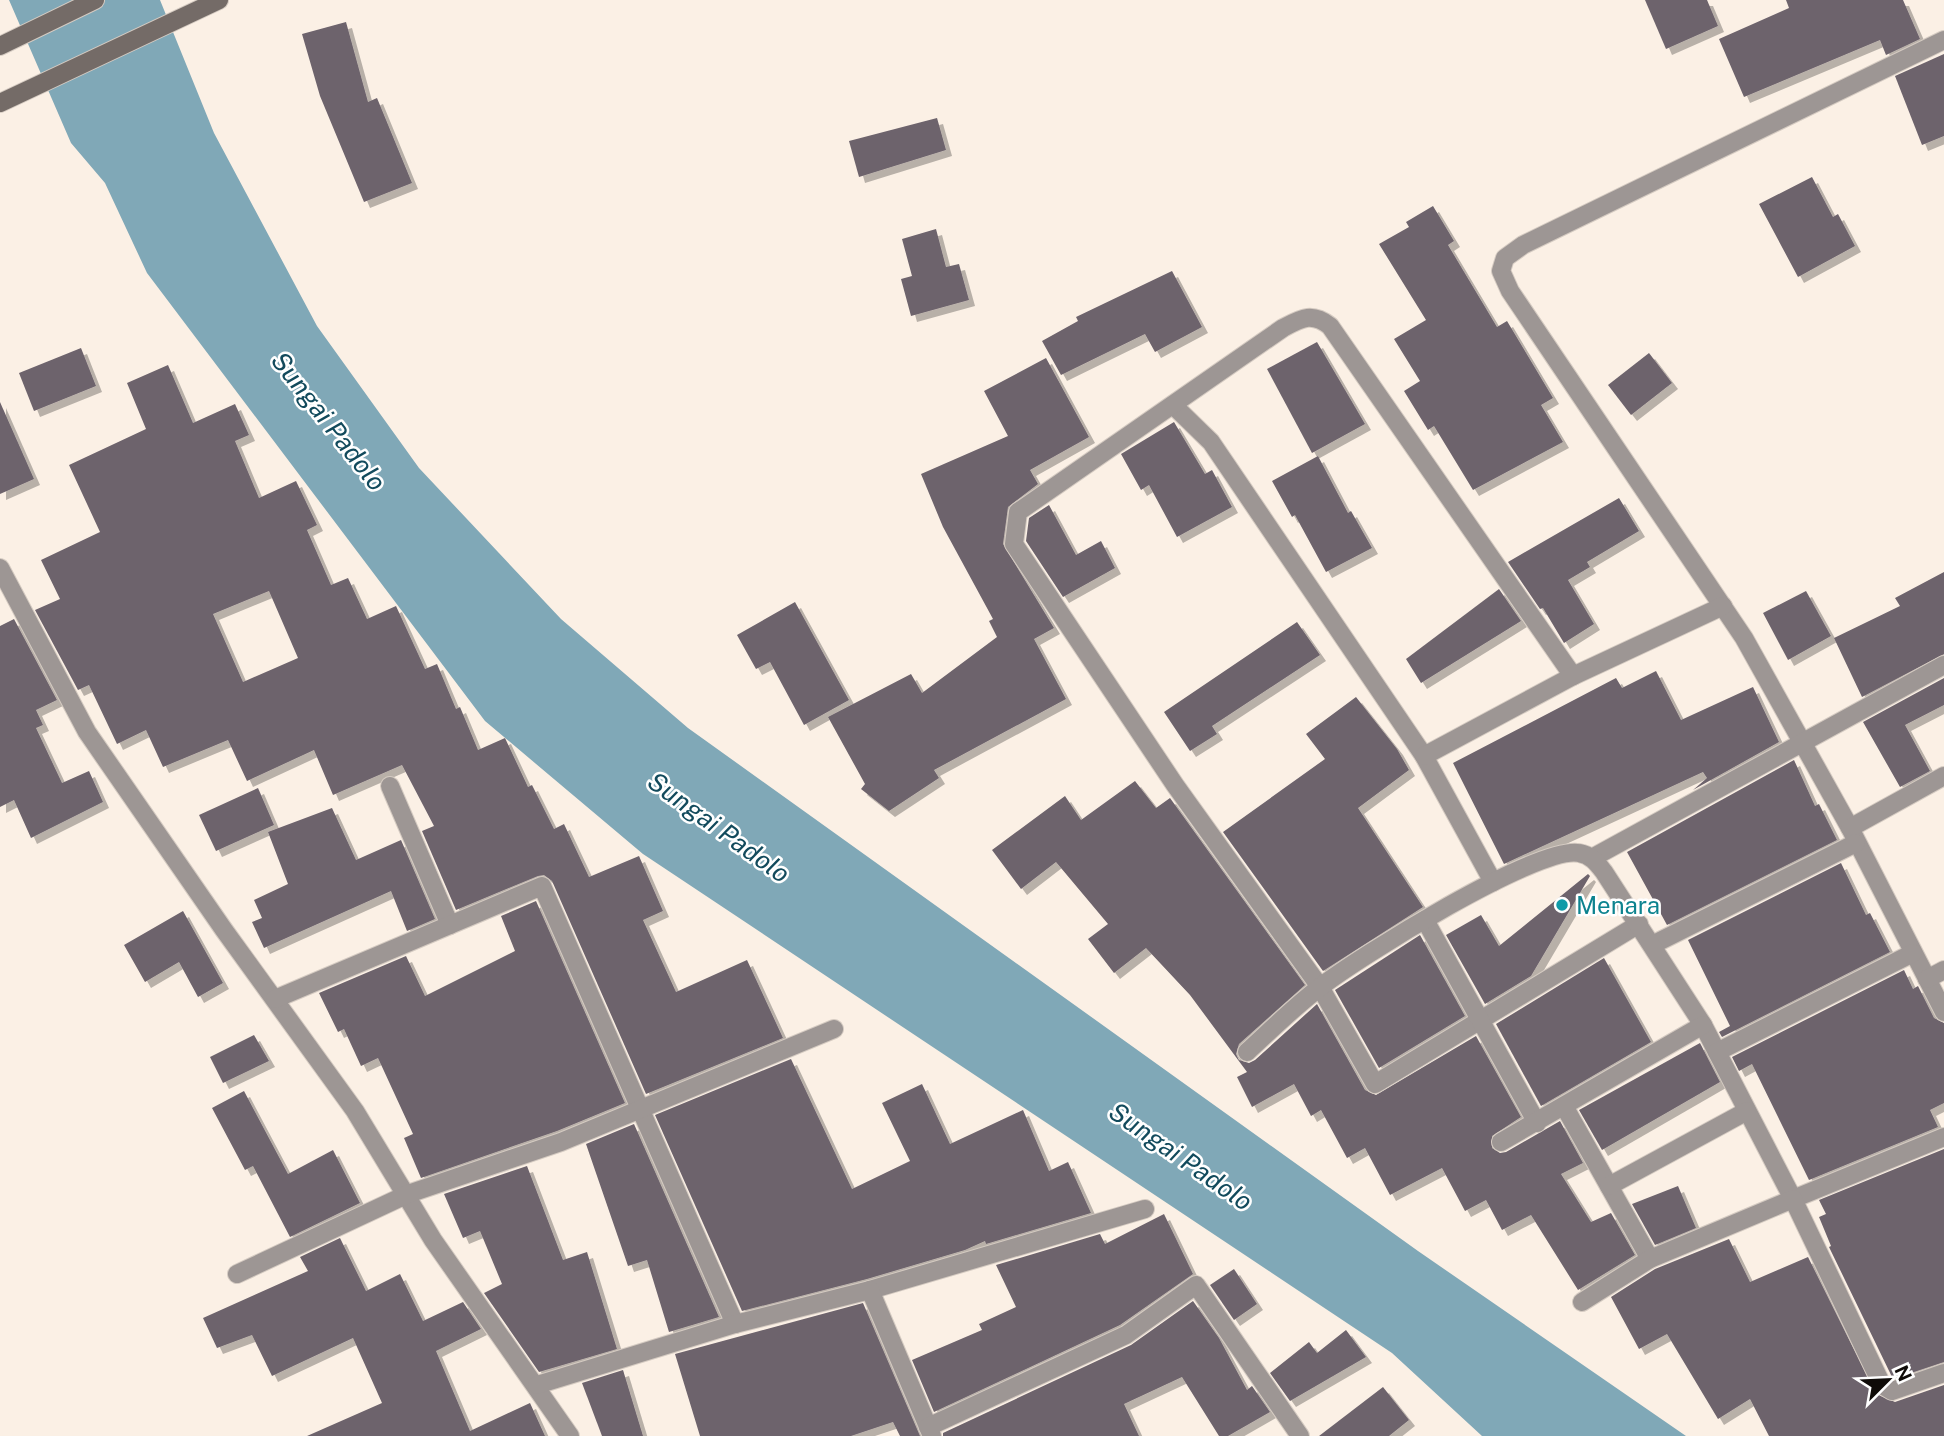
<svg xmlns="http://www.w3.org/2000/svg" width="1944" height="1436" viewBox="0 0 1944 1436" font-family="'Public Sans',sans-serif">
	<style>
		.water { fill: #80a8b7 }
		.building { fill: #6d636c; fill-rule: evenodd; filter: url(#shadow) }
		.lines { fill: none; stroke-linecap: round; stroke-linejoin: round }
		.street-casing { stroke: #d5cbc2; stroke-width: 20 }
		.secondary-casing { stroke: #d5cbc2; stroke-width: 20 }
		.street { stroke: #9d9694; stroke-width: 18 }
		.secondary { stroke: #746b67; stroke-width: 18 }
		.culture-dot { fill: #0f9aa8; stroke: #fff; stroke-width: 2.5 }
		.labels { text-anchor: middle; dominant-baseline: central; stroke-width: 5; stroke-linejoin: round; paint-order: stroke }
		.culture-label { font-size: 24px; fill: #0d838f; stroke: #fff; text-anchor: start }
		.water-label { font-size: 26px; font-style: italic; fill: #124a5c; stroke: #fff }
	</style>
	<defs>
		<filter id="shadow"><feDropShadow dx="6" dy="6" stdDeviation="0" flood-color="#0004"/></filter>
	</defs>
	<rect width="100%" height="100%" fill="#fbf0e5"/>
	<!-- water -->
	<polygon class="water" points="9,0 160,0 214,133 317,326 419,468 561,619 688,728 1418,1251 1686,1436 1482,1436 1392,1353 643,854 485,721 147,273 105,183 71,143"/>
	<!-- building -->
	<g class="building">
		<polygon points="1645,0 1707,0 1718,26 1666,49"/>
		<polygon points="1786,0 1903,0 1920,39 1886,55 1880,40 1744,97 1719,39 1789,8"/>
		<polygon points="346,22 368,102 377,98 412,183 364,202 320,96 302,34"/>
		<polygon points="1944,54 1944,136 1922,145 1895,76"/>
		<polygon points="937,118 946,150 859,177 849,141"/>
		<polygon points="1812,177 1833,217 1838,214 1855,246 1798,277 1759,204"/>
		<polygon points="1433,206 1454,241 1448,245 1497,327 1507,321 1553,398 1541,405 1563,442 1473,490 1434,426 1428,430 1404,391 1420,381 1394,339 1426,320 1379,244 1409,227 1406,222"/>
		<polygon points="936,229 946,267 959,264 969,300 911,316 901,279 912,276 902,239"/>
		<polygon points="1172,271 1202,327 1155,352 1145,334 1061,375 1042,341 1078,321 1076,317"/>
		<polygon points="1317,342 1365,424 1312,453 1267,369"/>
		<polygon points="81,348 96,386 34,411 19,373"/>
		<polygon points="1649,353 1672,383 1631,415 1608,385"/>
		<polygon points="1046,358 1089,437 1030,470 1038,484 1008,507 1003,544 1054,628 1034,639 1066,699 934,770 939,778 889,811 861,789 865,784 828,717 911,674 922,693 997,637 989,621 993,619 943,527 921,474 1008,436 984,391"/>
		<path d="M168 365 193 423 235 404 249 435 235 441 259 498 296 481 317 525 307 530 331 585 348 578 367 619 396 606 425 669 437 664 456 709 460 707 478 750 505 738 528 787 532 785 554 829 564 824 589 877 639 856 663 911 643 920 676 992 747 960 783 1038 646 1094 552 881 544 875 538 876 456 910 422 831 434 826 402 765 333 795 314 750 247 781 228 740 163 767 146 730 117 744 89 685 78 690 35 610 60 599 41 560 100 532 69 465 146 429 127 383ZM269 591 298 658 243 682 213 614Z"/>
		<polygon points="0,402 34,479 0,494"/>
		<polygon points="1174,422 1205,474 1212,470 1232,507 1177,537 1149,485 1141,490 1121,454"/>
		<polygon points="1318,456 1348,513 1351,511 1372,548 1326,572 1295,515 1292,517 1272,481"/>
		<polygon points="1619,498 1639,531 1587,562 1590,567 1568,580 1594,624 1564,643 1543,608 1540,609 1508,562"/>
		<polygon points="1049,505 1076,555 1101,541 1115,568 1063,597 1026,541 1029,518"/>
		<polygon points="1944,572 1944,654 1862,697 1834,638 1900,606 1895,598"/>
		<polygon points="1499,589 1521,621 1421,683 1406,659"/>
		<polygon points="1806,591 1831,636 1788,660 1763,613"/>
		<polygon points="795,602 849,700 804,725 770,662 756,669 737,635"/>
		<polygon points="14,619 57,700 36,710 43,725 36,728 62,783 89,771 103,802 31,838 14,800 0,807 0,626"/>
		<polygon points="1297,622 1320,655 1212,726 1217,734 1190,751 1164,712"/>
		<polygon points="1656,671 1681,720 1753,687 1779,742 1693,790 1707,778 1703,772 1504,864 1453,763 1616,678 1622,688"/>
		<polygon points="1944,678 1944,705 1905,725 1930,771 1900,787 1863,722"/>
		<polygon points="1356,697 1397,749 1409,770 1358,808 1423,907 1323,971 1223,832 1325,759 1306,734"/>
		<polygon points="1794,760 1815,806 1819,804 1837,840 1667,925 1627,852"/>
		<polygon points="1135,781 1156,808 1170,798 1305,985 1239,1044 1236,1054 1239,1060 1249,1063 1255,1060 1317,1004 1365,1090 1376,1095 1476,1036 1521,1117 1492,1136 1492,1148 1500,1153 1506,1152 1560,1121 1583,1163 1561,1174 1591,1222 1611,1213 1635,1255 1578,1290 1531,1215 1502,1230 1486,1200 1465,1211 1442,1168 1390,1195 1365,1148 1347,1158 1321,1110 1311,1116 1294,1084 1252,1107 1237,1077 1247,1072 1190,995 1146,948 1114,973 1088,939 1108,924 1056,862 1021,889 992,850 1065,796 1081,820"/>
		<polygon points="258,788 274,825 216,851 199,815"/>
		<polygon points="332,808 356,860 401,840 435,919 407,931 391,891 264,948 252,922 262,918 254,900 288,884 268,832"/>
		<polygon points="1841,863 1866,915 1870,913 1890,952 1722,1037 1719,1032 1730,1026 1688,940"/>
		<polygon points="1588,874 1590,876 1531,976 1485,1004 1446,935 1481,915 1499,946"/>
		<polygon points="536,901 625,1103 557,1131 421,1178 404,1138 413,1134 378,1058 361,1066 344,1029 338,1032 319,993 406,956 425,996 515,951 501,916"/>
		<polygon points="183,911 223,983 198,997 179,962 145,982 124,945"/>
		<polygon points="1420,935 1465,1016 1379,1068 1335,990"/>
		<polygon points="1604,958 1651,1042 1541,1106 1496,1024"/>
		<polygon points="1904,970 1913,989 1918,986 1934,1018 1944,1023 1944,1103 1930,1110 1938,1127 1809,1180 1752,1064 1739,1071 1732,1057"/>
		<polygon points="254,1035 269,1061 223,1083 210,1057"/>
		<polygon points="1700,1043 1720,1082 1602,1150 1579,1110"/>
		<polygon points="791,1059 852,1189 910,1161 882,1103 922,1084 950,1144 1023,1110 1049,1171 1068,1162 1091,1213 986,1244 985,1241 965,1250 867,1279 742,1311 655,1115"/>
		<polygon points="244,1091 288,1174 333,1150 360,1203 290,1237 253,1166 245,1170 212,1108"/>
		<polygon points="634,1124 719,1317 669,1332 647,1260 628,1266 586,1144"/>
		<polygon points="1944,1149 1944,1362 1893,1379 1829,1247 1831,1246 1819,1217 1826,1214 1819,1200"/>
		<polygon points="527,1166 563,1260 587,1252 617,1349 539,1372 484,1293 502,1284 480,1231 463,1238 444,1194"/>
		<polygon points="1678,1186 1696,1228 1655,1245 1632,1204"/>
		<polygon points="1164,1214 1193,1274 1120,1325 934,1412 912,1360 982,1330 979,1324 1016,1307 996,1265 1100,1234 1105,1244"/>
		<polygon points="340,1238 366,1291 400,1274 423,1321 463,1302 481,1329 436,1351 470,1431 530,1403 545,1436 307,1436 382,1403 353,1338 272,1376 252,1335 217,1348 203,1318 308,1271 300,1257"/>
		<polygon points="1729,1239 1750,1282 1808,1257 1876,1394 1895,1402 1944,1385 1944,1436 1769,1436 1750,1399 1718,1419 1667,1334 1639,1349 1611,1297 1655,1269"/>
		<polygon points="1234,1269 1257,1304 1234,1320 1210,1285"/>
		<polygon points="1193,1301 1219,1338 1247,1390 1252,1386 1270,1412 1228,1436 1219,1436 1182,1377 1124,1404 1139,1436 943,1436 943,1433 1131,1345"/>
		<polygon points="863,1303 920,1436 900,1436 893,1422 851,1436 700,1436 675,1354"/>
		<polygon points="1346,1330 1366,1357 1290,1401 1270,1373 1309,1342 1317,1353"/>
		<polygon points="623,1370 643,1436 602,1436 582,1383"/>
		<polygon points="1383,1387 1409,1420 1389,1436 1319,1436"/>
	</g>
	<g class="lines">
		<!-- street casing -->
		<g class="street-casing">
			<g id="street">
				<polyline points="1944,40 1523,245 1505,258 1501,271 1510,291 1744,638 1850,828 1944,1012"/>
				<polyline points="1173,405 1211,442 1424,756 1493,882"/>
				<polyline points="0,568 87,732 224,930 355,1111 433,1240 570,1436"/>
				<path d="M1573 676 1330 326C1312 312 1302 318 1283 328L1018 512 1014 544 1175 785 1320 987 1375 1084 1639 924"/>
				<polyline points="1424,756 1573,676 1723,606"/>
				<polyline points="390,786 450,925"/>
				<polyline points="1850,828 1944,776"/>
				<polyline points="1592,858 1944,665"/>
				<polyline points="1425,920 1537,1123"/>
				<polyline points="1652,945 1856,843"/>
				<polyline points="1927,979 1944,970"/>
				<polyline points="275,999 542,886 735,1324"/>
				<path d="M1247 1052C1271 1030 1294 1007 1319 988 1357 958 1538 845 1579 853 1591 855 1597 863 1604 872L1703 1025 1793 1199 1944 1137"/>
				<polyline points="1717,1052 1913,953"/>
				<polyline points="1564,1106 1650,1259"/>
				<polyline points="1501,1142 1703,1025"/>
				<polyline points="1609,1186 1747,1111"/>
				<polyline points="237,1274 408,1194 561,1142 834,1029"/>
				<polyline points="870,1290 1145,1209"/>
				<polyline points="1582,1302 1650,1259 1793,1199 1882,1385 1892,1391 1944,1373"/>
				<polyline points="537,1385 735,1324 870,1290 932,1436"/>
				<polyline points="928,1427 1126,1335 1196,1285 1300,1436"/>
			</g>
		</g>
		<!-- secondary casing -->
		<g class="secondary-casing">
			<g id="secondary">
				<polyline points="0,46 95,0"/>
				<polyline points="0,103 219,0"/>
			</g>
		</g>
		<!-- street -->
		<use href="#street" class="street"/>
		<!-- secondary -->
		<use href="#secondary" class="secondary"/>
	</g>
	<!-- markers -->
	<circle class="culture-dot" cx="1562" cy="905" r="7"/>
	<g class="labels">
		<!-- culture labels -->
		<g class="culture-label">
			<text x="1576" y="905">Menara</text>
		</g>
		<!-- water labels -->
		<g class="water-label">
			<text transform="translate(329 421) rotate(52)">Sungai Padolo</text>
			<text transform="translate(719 827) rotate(36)">Sungai Padolo</text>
			<text transform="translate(1181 1156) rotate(35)">Sungai Padolo</text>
		</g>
	</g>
	<!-- north arrow -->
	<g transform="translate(1888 1380) rotate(66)" stroke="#ffffff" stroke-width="5" paint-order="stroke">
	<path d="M0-5L12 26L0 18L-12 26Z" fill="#0f0b08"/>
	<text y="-10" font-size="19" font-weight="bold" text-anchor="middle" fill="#0f0b08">N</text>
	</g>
</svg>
